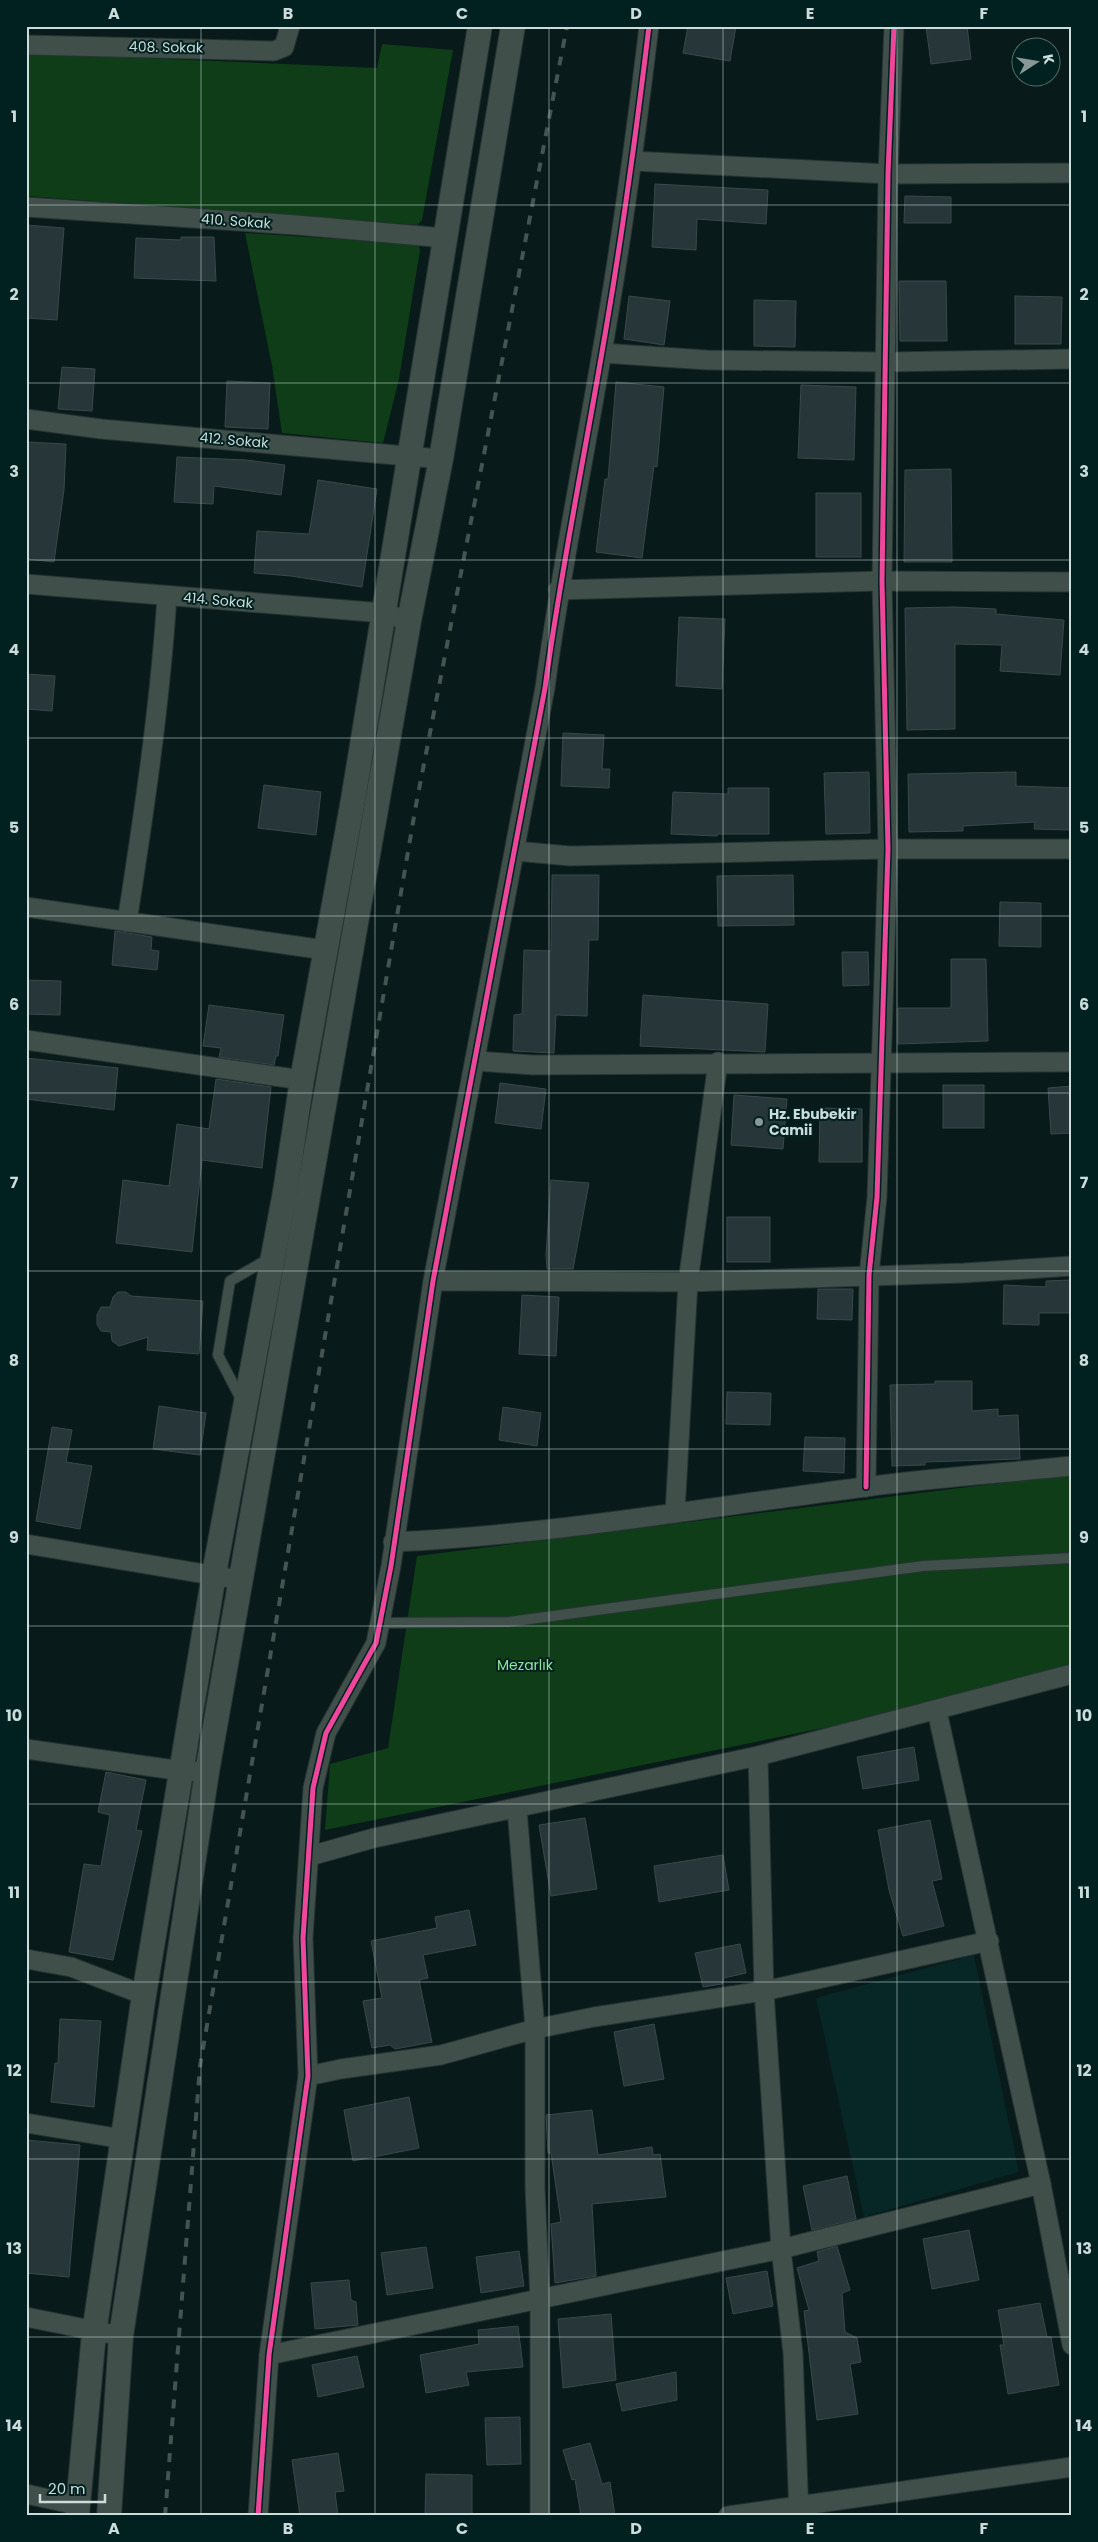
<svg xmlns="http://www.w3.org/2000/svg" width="1098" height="2542" viewBox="0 0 1098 2542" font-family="Poppins,sans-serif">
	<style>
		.built { fill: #072726 }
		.green { fill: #0e3d18 }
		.building { fill: #273638; stroke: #3a4849 }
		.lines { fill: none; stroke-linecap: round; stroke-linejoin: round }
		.service-casing { stroke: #253332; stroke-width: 12 }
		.minor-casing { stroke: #253332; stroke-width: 21 }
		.tertiary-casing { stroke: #253332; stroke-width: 26 }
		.service { stroke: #404f4a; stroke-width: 10 }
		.minor { stroke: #404f4a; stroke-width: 19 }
		.tertiary { stroke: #404f4a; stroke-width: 24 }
		.rail { stroke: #455450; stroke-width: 4; stroke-dasharray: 9 9; stroke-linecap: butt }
		.cycleway-casing { stroke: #012120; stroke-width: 8 }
		.cycleway { stroke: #ed469a; stroke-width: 5 }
		.grid { fill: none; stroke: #cbdcdb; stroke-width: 1; stroke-opacity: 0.55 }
		.poi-dot { fill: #879897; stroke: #012120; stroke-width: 2 }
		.labels { text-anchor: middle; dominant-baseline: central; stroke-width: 4; stroke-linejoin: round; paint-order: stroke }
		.street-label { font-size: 14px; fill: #cbdcdb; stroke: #012120 }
		.poi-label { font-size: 14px; font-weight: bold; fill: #cbdcdb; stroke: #012120; text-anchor: start }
		.park-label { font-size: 14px; fill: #8ee895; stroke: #012120 }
		.neatline { fill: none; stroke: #cbdcdb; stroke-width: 2 }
		.grid-label { font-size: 16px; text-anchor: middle; font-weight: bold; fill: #cbdcdb }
	</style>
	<rect width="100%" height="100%" fill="#081a19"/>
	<!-- built -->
	<polygon class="built" points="974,1955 1019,2172 864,2217 816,1998"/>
	<!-- green -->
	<g class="green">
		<polygon points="382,44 453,50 422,220 418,225 26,196 26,53 377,68"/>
		<polygon points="245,233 418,244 420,250 399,379 383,443 282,433 272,366"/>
		<polygon points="1072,1474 1072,1666 887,1715 325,1830 330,1764 388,1748 417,1556"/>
	</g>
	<!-- building -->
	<g class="building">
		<polygon points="688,26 736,26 730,61 683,53"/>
		<polygon points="926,26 967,26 971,59 931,64"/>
		<polygon points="655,184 768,190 766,224 697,219 696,250 652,247"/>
		<polygon points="905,196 951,197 951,223 904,223"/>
		<polygon points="26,225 64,228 57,320 26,318"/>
		<polygon points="181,237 214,237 216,281 134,278 136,238 181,240"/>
		<polygon points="899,281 946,281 947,341 900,341"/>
		<polygon points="629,296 670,301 664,345 624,339"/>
		<polygon points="1015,296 1062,297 1061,344 1015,344"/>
		<polygon points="754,300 796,301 795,347 754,346"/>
		<polygon points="62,367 95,369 92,411 58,409"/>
		<polygon points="227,381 270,383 268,429 225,427"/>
		<polygon points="616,382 664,387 657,467 654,466 642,558 596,552 605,479 608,479"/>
		<polygon points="801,385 856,387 854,460 798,458"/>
		<polygon points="26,442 66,444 64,490 54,562 26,559"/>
		<polygon points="177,457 246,460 285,465 281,495 214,486 213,504 174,502"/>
		<polygon points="951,469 952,562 904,562 905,470"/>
		<polygon points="318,480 377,489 362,587 291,576 254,573 257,531 309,534"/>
		<rect x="816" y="493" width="45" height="64"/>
		<polygon points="955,607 996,609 996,614 1064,620 1060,675 1000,671 1002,645 955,644 955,729 907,730 905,608"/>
		<polygon points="679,617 725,619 722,689 676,686"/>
		<polygon points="26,674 55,676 52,711 26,709"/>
		<polygon points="563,733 604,735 602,769 610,769 609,788 561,786"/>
		<polygon points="869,772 870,833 826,834 824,773"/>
		<polygon points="1016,772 1016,786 1072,788 1072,830 1034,829 1035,822 963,826 963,831 909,832 908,774"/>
		<polygon points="264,785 321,792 316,835 258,828"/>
		<polygon points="728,788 769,788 769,834 717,834 717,836 671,834 673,792 728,794"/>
		<polygon points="552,875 599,875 598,940 589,940 587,1016 556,1015 554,1053 513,1051 514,1015 522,1014 524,950 551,951"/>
		<polygon points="793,875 794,925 718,926 717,876"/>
		<polygon points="1000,902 1041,903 1041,947 999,946"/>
		<polygon points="115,931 152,937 151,950 159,951 157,970 112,965"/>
		<polygon points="842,952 868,952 869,985 843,986"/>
		<polygon points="951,959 986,959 988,1041 898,1044 898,1008 951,1008"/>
		<polygon points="26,980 61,981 60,1015 26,1014"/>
		<polygon points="643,995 768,1004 765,1052 640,1046"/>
		<polygon points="209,1005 284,1015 278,1056 276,1056 274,1065 219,1057 221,1048 203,1046"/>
		<polygon points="26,1058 118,1068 114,1110 26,1099"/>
		<polygon points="216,1079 271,1087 262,1168 202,1160 192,1252 116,1243 123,1180 169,1186 177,1124 209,1129"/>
		<polygon points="500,1083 546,1089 541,1129 495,1123"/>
		<rect x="943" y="1085" width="41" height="43"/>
		<polygon points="1072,1086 1072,1133 1051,1134 1048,1088"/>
		<polygon points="734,1095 787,1099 783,1149 731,1145"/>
		<polygon points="820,1108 862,1109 862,1162 819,1162"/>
		<polygon points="551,1180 589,1183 573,1269 547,1269 546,1255"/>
		<rect x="727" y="1217" width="43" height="45"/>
		<polygon points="1072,1280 1072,1313 1039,1313 1039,1325 1003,1324 1004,1285 1046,1287 1046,1281"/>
		<polygon points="818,1289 853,1289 852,1320 817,1319"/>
		<polygon points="118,1292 126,1292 131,1296 203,1301 199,1354 147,1350 148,1337 119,1346 112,1341 111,1332 101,1331 97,1324 97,1315 101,1307 110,1307 113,1297"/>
		<polygon points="522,1295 559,1297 556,1356 519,1354"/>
		<polygon points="935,1381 972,1381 972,1411 998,1409 998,1416 1018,1415 1020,1459 925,1462 925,1465 892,1466 890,1385 935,1384"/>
		<polygon points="727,1392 771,1393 770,1425 726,1424"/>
		<polygon points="159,1406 206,1413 200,1455 153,1449"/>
		<polygon points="503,1407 541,1413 537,1446 499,1440"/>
		<polygon points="52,1427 72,1430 66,1462 92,1466 80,1529 36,1521"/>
		<polygon points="805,1437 845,1438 844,1473 803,1471"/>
		<polygon points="914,1747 919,1780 863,1789 857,1757"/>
		<polygon points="106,1772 146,1780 136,1830 142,1831 113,1960 69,1952 84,1864 101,1866 110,1815 98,1812"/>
		<polygon points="585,1818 597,1889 551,1896 539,1825"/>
		<polygon points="930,1820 942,1879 932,1881 944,1926 903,1936 889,1890 878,1830"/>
		<polygon points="723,1855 729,1890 659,1902 654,1866"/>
		<polygon points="469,1910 476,1945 423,1955 428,1978 419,1980 432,2042 395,2049 390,2045 372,2048 363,2001 382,1998 371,1941 437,1928 435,1917"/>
		<polygon points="740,1944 746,1973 724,1978 722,1984 703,1987 695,1953"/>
		<polygon points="60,2019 101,2021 94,2107 51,2102 55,2063 58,2063"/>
		<polygon points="654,2024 664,2079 624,2086 614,2032"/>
		<polygon points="409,2097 419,2148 353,2161 344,2110"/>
		<polygon points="592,2110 598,2155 652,2147 653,2155 660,2154 666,2197 592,2204 596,2276 555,2283 551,2224 561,2222 551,2153 548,2153 546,2115"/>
		<polygon points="26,2140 80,2145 69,2277 26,2273"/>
		<polygon points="847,2176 856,2219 812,2230 803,2186"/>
		<polygon points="969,2230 979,2280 932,2289 923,2239"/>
		<polygon points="837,2246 850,2290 842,2293 845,2332 857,2338 861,2362 850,2364 858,2414 817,2420 804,2311 809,2310 797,2268 819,2261 817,2252"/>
		<polygon points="426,2247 433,2288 387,2295 381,2253"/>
		<polygon points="519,2251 524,2286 481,2293 476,2257"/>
		<polygon points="767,2271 773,2306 733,2314 726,2278"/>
		<polygon points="349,2280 351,2300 356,2302 358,2325 315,2329 311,2283"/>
		<polygon points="1040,2303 1047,2337 1051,2337 1059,2385 1008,2394 1000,2345 1004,2345 998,2310"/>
		<polygon points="611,2314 616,2380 563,2388 558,2319"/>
		<polygon points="518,2326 523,2367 466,2372 469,2385 426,2393 420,2355 479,2344 478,2330"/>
		<polygon points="357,2356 364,2387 318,2397 312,2365"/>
		<polygon points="676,2372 677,2400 622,2411 616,2384"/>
		<polygon points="520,2417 521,2464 487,2465 485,2418"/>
		<polygon points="590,2443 602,2484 610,2482 615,2516 581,2516 575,2479 572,2480 563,2450"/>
		<polygon points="338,2453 344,2491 335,2492 338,2516 300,2516 292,2460"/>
		<polygon points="426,2474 472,2475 472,2516 425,2516"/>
	</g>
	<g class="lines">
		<!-- service casing -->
		<g class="service-casing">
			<g id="service">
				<polyline points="242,1401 218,1355 230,1281 270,1258"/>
				<polyline points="380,1623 508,1622 923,1566 1072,1558"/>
			</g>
		</g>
		<!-- minor casing -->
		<g class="minor-casing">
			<g id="minor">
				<polyline points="26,45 274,51 284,47 290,26"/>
				<polyline points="633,161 888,174 1072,173"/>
				<polyline points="26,207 297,225 445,238"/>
				<polyline points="602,353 707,360 886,362 1072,359"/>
				<polyline points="26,419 101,429 441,459"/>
				<polyline points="26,584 384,613 409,621"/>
				<polyline points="558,590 882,581 1072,582"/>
				<polyline points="515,851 570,856 888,849 1072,849"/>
				<polyline points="26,907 325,950"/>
				<path d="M127 922C144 813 160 705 167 596"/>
				<polyline points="26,1040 302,1080"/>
				<polyline points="476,1061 533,1065 1072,1062"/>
				<polyline points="433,1281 688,1282 964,1273 1072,1266"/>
				<polyline points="866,1487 869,1275 877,1197 888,849 882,581 888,174 894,26"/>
				<polyline points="675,1513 688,1282 718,1062"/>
				<path d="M393 1542C551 1535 708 1507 865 1487 934 1478 1003 1473 1072 1466"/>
				<polyline points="26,1544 241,1580"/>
				<polyline points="937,1711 1041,2184 1072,2345"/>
				<polyline points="26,1749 182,1771 207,1772"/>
				<polyline points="758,1756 764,1991 781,2249 793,2353 799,2516"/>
				<polyline points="517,1809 535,2029 535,2188 540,2300 540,2516"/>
				<polyline points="310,1856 374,1838 758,1756 1072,1674"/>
				<polyline points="26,1959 71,1967 144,1995"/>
				<polyline points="308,2076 341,2069 441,2055 535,2029 594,2017 764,1991 989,1941"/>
				<polyline points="26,2123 123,2139"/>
				<polyline points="26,2317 121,2336"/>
				<polyline points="269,2355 781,2249 1041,2184"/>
				<polyline points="26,2494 77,2505"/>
				<path d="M258 2516 269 2355 308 2076 303 1938 313 1788 326 1733 376 1643 391 1566 433 1281 545 688C560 575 583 464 602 352 621 244 636 135 649 26"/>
				<polyline points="728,2516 1072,2467"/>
			</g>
		</g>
		<!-- tertiary casing -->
		<g class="tertiary-casing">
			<g id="tertiary">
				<polyline points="77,2516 94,2333 144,1995 214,1574 285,1192 302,1080 353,800 480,26"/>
				<polyline points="109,2516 121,2336 207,1772 409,621 441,459 513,26"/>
			</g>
		</g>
		<!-- service -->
		<use href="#service" class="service"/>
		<!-- minor -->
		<use href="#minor" class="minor"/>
		<!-- tertiary -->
		<use href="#tertiary" class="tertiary"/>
		<!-- rail -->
		<polyline class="rail" points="165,2516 200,2066 416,805 567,26"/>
		<!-- cycleway casing -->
		<g class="cycleway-casing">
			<g id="cycleway">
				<polyline points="866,1487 869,1275 877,1197 888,849 882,581 888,174 894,26"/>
				<path d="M258 2516 269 2355 308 2076 303 1938 313 1788 326 1733 376 1643 391 1566 433 1281 545 688C560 575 583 464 602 352 621 244 636 135 649 26"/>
			</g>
		</g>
		<!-- cycleway -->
		<use href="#cycleway" class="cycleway"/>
	</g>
	<!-- grid -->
	<path class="grid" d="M201 26V2516M375 26V2516M549 26V2516M723 26V2516M897 26V2516M26 205H1072M26 383H1072M26 560H1072M26 738H1072M26 916H1072M26 1093H1072M26 1271H1072M26 1449H1072M26 1626H1072M26 1804H1072M26 1982H1072M26 2159H1072M26 2337H1072"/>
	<!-- markers -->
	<circle class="poi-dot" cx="759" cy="1122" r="5"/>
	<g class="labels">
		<!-- street labels -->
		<g class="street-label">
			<text transform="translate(166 47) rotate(1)">408. Sokak</text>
			<text transform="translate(236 221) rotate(4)">410. Sokak</text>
			<text transform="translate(234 440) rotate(5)">412. Sokak</text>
			<text transform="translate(218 600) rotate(5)">414. Sokak</text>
		</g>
		<!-- poi labels -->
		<g class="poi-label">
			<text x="769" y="1114">Hz. Ebubekir<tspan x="769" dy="16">Camii</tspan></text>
		</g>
		<!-- park labels -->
		<g class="park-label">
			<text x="525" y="1665">Mezarlık</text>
		</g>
	</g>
	<!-- border -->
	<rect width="1098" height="2542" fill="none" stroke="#012120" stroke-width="55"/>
	<!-- north arrow -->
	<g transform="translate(1036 62) rotate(78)"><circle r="24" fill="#012120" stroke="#526c6b"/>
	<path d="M0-4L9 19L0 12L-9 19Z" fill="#879897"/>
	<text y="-8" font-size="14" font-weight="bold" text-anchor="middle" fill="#cbdcdb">K</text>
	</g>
	<!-- scale -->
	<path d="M40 2494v8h65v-8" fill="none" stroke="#cbdcdb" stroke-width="2.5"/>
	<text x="48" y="2494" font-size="15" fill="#cbdcdb" stroke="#012120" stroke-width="4" paint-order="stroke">20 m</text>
	<rect x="28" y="28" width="1042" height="2486" class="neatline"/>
	<g class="grid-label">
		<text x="114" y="19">A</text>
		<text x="288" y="19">B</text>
		<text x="462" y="19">C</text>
		<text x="636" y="19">D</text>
		<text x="810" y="19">E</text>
		<text x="984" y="19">F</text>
		<text x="14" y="122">1</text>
		<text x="1084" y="122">1</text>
		<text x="14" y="300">2</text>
		<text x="1084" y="300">2</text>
		<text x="14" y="477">3</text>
		<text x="1084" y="477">3</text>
		<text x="14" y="655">4</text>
		<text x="1084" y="655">4</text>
		<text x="14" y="833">5</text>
		<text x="1084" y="833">5</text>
		<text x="14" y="1010">6</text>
		<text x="1084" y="1010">6</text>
		<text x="14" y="1188">7</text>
		<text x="1084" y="1188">7</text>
		<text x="14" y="1366">8</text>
		<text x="1084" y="1366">8</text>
		<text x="14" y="1543">9</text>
		<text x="1084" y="1543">9</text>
		<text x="14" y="1721">10</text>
		<text x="1084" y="1721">10</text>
		<text x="14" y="1898">11</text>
		<text x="1084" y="1898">11</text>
		<text x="14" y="2076">12</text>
		<text x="1084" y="2076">12</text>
		<text x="14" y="2254">13</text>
		<text x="1084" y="2254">13</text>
		<text x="14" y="2431">14</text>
		<text x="1084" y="2431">14</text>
		<text x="114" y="2534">A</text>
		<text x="288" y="2534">B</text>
		<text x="462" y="2534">C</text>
		<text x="636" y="2534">D</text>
		<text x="810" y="2534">E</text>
		<text x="984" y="2534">F</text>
	</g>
</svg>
